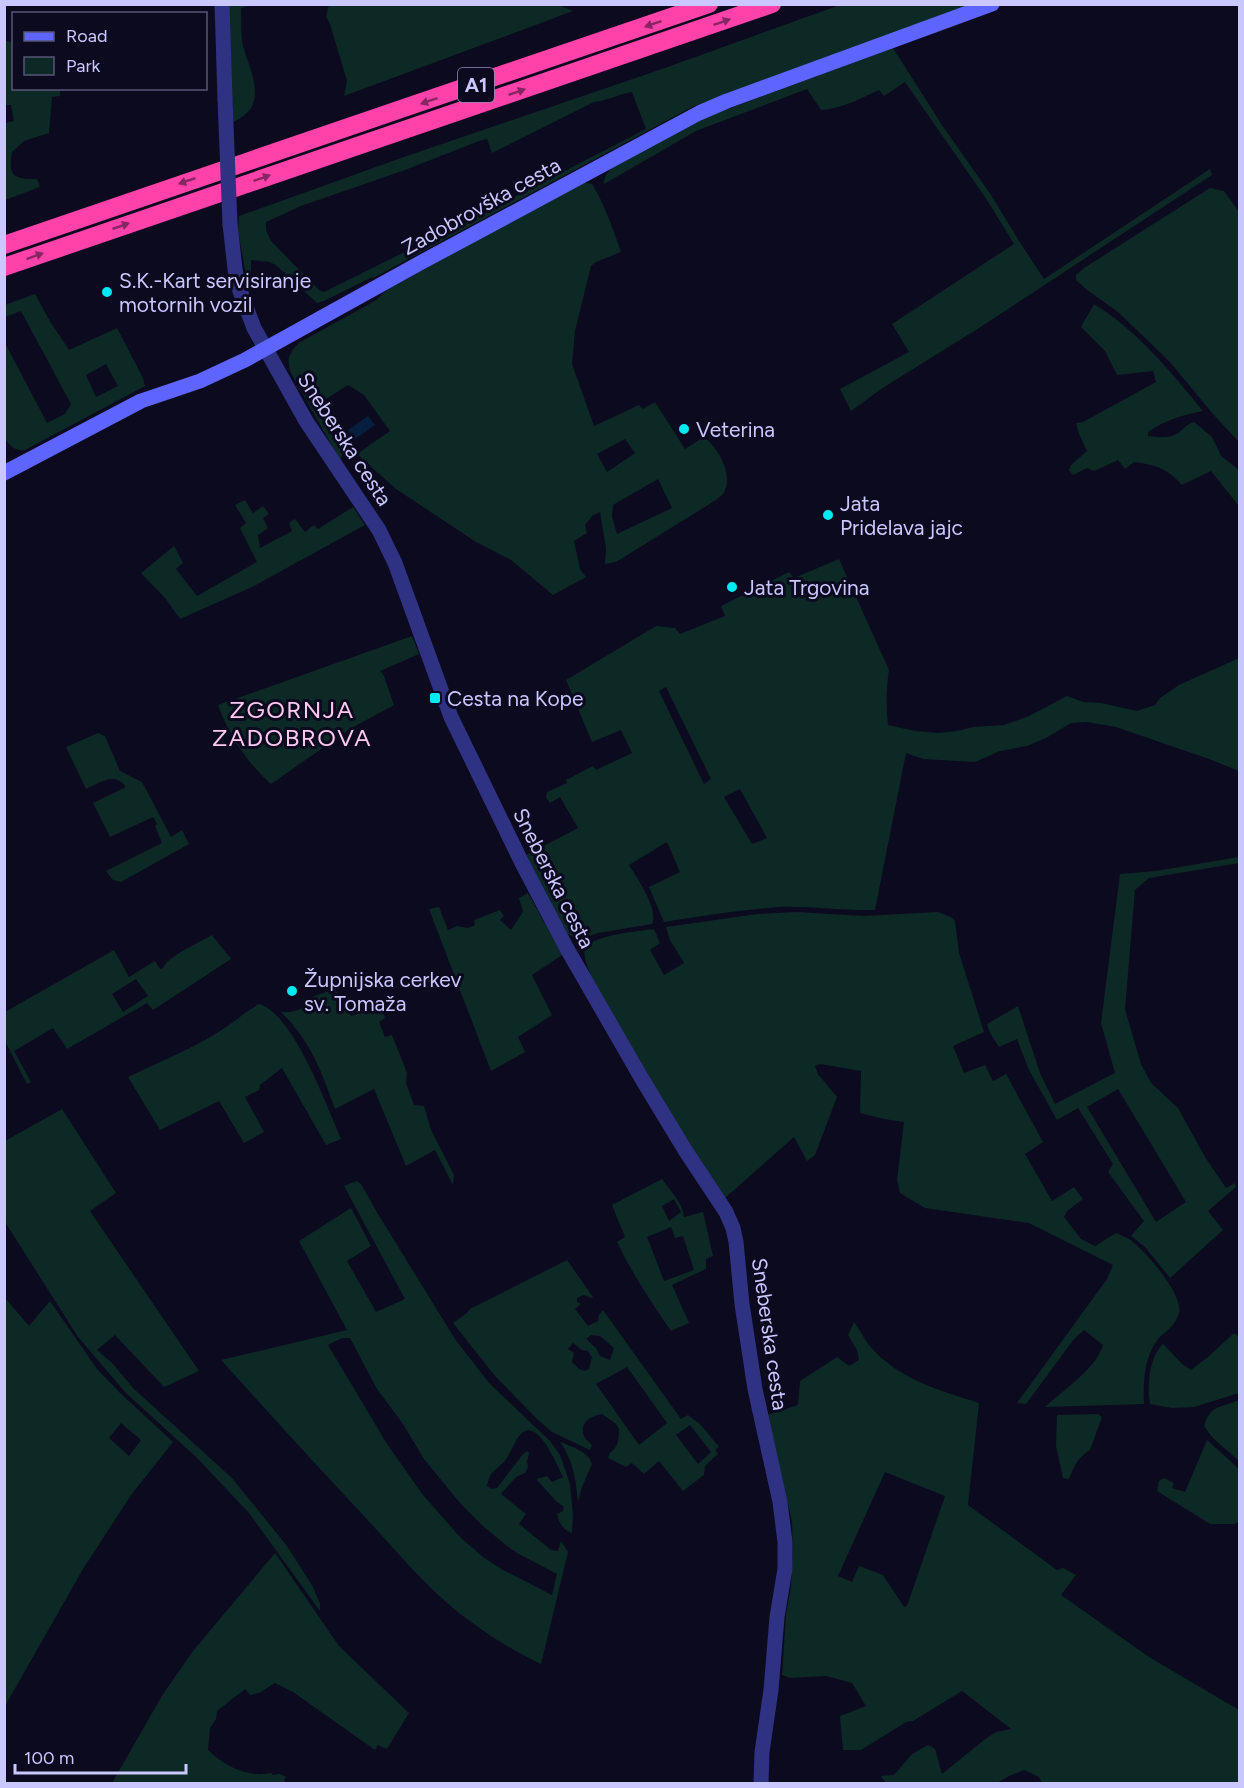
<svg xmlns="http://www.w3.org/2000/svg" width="1244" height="1788" viewBox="0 0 1244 1788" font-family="Figtree,sans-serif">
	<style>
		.green { fill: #0c2926; fill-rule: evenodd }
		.water { fill: #061f41 }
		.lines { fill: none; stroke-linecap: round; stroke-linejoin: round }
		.tertiary { stroke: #2f3183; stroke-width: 15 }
		.secondary { stroke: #5e64ff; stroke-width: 15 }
		.motorway { stroke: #ff42a9; stroke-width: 18 }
		.tertiary-bridge { stroke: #2f3183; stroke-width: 15 }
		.oneway { fill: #862664 }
		.poi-dot { fill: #00e9f2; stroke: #0c0a1e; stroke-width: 2 }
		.labels { text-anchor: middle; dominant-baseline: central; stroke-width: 6; stroke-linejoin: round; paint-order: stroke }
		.shield { fill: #0c0a1e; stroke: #918ebc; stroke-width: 1.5 }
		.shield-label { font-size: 20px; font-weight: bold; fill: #cac7ff }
		.street-label { font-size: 21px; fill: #cac7ff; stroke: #0c0a1e }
		.poi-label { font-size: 21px; fill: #cac7ff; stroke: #0c0a1e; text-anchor: start }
		.quarter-label { font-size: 24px; letter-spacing: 1.5px; fill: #ffc9ef; stroke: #0c0a1e }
	</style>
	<rect width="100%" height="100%" fill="#0c0a1e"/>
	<!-- green -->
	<g class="green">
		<polygon points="329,4 411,4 427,6 447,4 556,4 573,11 344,96 347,81 330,24 326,17"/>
		<path d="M227 5H253L241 8C242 20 240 34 243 46 251 74 270 106 233 122Z"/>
		<path d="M840 5H971L692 107 375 277 370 278 324 301 317 303 276 265 269 262 251 260V274L246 275 238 231 239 216 401 158 662 69ZM632 92 646 129 499 205 324 292 319 290 271 241 266 230V222L301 206 405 170 479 141 487 139 492 153 594 102C607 101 618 94 632 92Z"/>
		<path d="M5 41 13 42 14 88 60 89V96L52 97 49 133 24 141 12 152C8 177 14 179 37 179L40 187 5 200V123L14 121 11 105H5Z"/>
		<path d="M893 48 942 125 991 195 1019 241 1044 279 1210 169 1212 175 979 328 881 389 851 411 840 389 909 352 892 324 1014 244 987 200 905 82 884 96 879 90C862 98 841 109 821 110L807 89 696 131 604 184C604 175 609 170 616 164L709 116Z"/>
		<path d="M581 182 592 184C605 205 613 229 621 252L596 262 591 266 575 331 572 364 594 426 639 405 643 409 655 402 685 449 704 437C718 447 735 477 723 494 721 496 718 498 716 500L616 562 605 564 606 548 600 512 592 516 585 525 587 533 574 541 580 569 586 577 553 595 511 560 476 542 396 489 357 454 390 431 364 395 348 385 318 404 343 453 340 460 291 373C286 358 289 353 300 342L375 301 387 290ZM625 439 635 453 607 472 597 454ZM658 479 672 508 617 534 612 516 613 505Z"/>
		<polygon points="1210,188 1224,191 1239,212 1239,442 1213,414 1170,362 1118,312 1087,290 1076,280 1076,275 1084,268"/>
		<path d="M35 294 51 323 69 350 117 328 143 378 145 386 25 450C15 451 10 446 5 439V343L47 423 65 414 71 404 21 311 5 317V305ZM106 364 118 386 96 397 86 375Z"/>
		<path d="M1094 304C1138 331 1171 372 1203 411 1183 415 1165 420 1148 432V436C1157 437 1170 439 1178 433 1185 428 1184 426 1194 422L1212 437 1221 456 1239 470V506L1211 471 1182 485C1167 468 1155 465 1134 462L1125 469 1118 460 1094 471 1087 468 1073 475 1069 470 1071 465 1087 451C1083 441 1078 434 1076 423L1083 422 1156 382 1153 371 1117 375 1105 351 1081 327Z"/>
		<polygon points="245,500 253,513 263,506 269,514 263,518 268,528 258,535 260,548 292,531 289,523 295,519 305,532 314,525 318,529 353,507 365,525 252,587 180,619 166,599 141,573 174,546 183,563 176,569 197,596 257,562 240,528 246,523 235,505"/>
		<path d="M839 559 889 670C886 689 886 706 888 725L915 731 938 733 957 731 973 727 1004 725 1029 716 1067 696 1083 702 1101 703 1137 711 1155 705 1160 698 1179 685 1239 658V771L1209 759 1116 727 1087 722 1071 723 1046 738 1027 746 1000 751 975 762 923 759 906 753 875 910C843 911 811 906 778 907 740 910 702 916 664 922L649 887 680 872 667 842 629 865C637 878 659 909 652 924L598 933 580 939 573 937 566 933 526 855 578 828 560 797 550 803 546 798 547 792 567 783 566 780 593 766 596 770 632 753 621 730 592 742 566 680 656 626 675 628 680 634 725 616 721 606 789 572 794 578ZM666 687 711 779 704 784 659 691ZM740 789 767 838 752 844 724 797Z"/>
		<path d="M412 636 419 654 380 671 384 676 394 705 350 729 271 784C247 763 229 735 218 705Z"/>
		<path d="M98 733 105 736 120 771 142 782 171 837 182 830 189 844 121 882 113 880 106 871 162 843 155 826 157 824 153 817 110 837 93 803 126 787C115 771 100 783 86 789L66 747Z"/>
		<path d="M1239 857V863L1149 878 1135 890 1125 1009 1133 1037 1141 1064 1151 1083 1178 1108 1205 1157 1226 1188 1235 1183 1236 1187 1208 1211 1223 1230 1170 1278 1145 1247 1131 1236 1144 1221 1108 1172 1113 1164 1078 1108 1057 1120 1028 1068 1017 1039 999 1047 990 1033 987 1024 1018 1006 1040 1073 1055 1104 1115 1073 1101 1023 1120 874 1156 871ZM1118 1089 1186 1202 1156 1222 1087 1107Z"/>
		<polygon points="528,893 562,955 532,975 552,1015 518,1037 525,1052 491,1071 429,909 439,907 448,930 457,926 468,928 475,925 474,920 500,910 504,916 500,920 511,930 523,912 519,898"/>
		<path d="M797 912 864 916 938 912 951 917 955 921 959 953 984 1032 953 1046 964 1073 985 1065 993 1081 1006 1074 1043 1142 1025 1154 1052 1201 1074 1187 1083 1199 1067 1211 1064 1217 1081 1239 1095 1246 1116 1233C1120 1235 1125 1237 1129 1239 1144 1249 1184 1295 1179 1313 1176 1325 1167 1330 1159 1338 1144 1356 1143 1382 1144 1404L1045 1407C1063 1390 1096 1369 1103 1345L1084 1330 1074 1339 1026 1404 1017 1403 1107 1279 1113 1265 1029 1223 925 1208 900 1193 897 1180 904 1122 884 1119 860 1113 861 1071 820 1064 815 1066 818 1074 837 1097 815 1155 807 1161 794 1137 724 1199C690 1144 656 1090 624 1034 610 1010 584 975 584 947 601 934 633 932 654 929L660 943 650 950 664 975 684 963 670 940 666 927 757 914Z"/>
		<path d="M212 935 231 959 153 1010 147 1003 67 1049 53 1028 14 1051 31 1082 27 1084 5 1041V1012L114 950 129 977 155 961 160 969 163 968C169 955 199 943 212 935ZM136 979 148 996 123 1012 112 994Z"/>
		<path d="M335 989 340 998 344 1000 351 1016 381 1007 385 1018 379 1022 385 1037 392 1035 407 1073 406 1083 414 1105 424 1106 431 1130 454 1175 453 1185 435 1150 406 1166 374 1089 335 1109C321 1070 311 1042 281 1012 296 1013 305 1009 312 997Z"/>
		<path d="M259 1004C294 1014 327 1107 341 1139L326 1145 282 1068 260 1085 259 1090 245 1097 264 1132 244 1143 219 1101 160 1130 128 1077C159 1062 192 1049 220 1031 233 1023 245 1012 259 1004Z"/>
		<polygon points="62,1109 116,1193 90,1211 199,1371 164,1387 115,1335 97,1350 113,1364 133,1388 232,1478 287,1546 313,1587 320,1604 320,1611 249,1513 197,1458 126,1393 78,1337 5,1222 5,1141"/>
		<path d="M662 1179C670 1191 683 1203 684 1217L703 1212 713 1256 706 1259V1269L672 1285 689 1323 671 1331C651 1302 632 1273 617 1242L625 1237 612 1205ZM674 1199 681 1212 669 1221 662 1206ZM671 1227 675 1238 683 1236 694 1270 664 1281 647 1237Z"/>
		<path d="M357 1181 361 1184 378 1214 455 1339 489 1383 550 1441 560 1455 570 1484 573 1515 572 1533C563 1530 559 1523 557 1514L563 1511 564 1507 556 1501 536 1479 547 1476 552 1482 563 1477C557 1466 540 1421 523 1432 517 1436 512 1450 508 1456 503 1465 498 1466 492 1473 489 1476 488 1482 487 1486L491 1489 497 1488 523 1454 527 1451 529 1453 527 1462 528 1467 525 1473 516 1477 501 1494 526 1514 519 1524 551 1550 558 1551 561 1541 568 1552 541 1664C511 1650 485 1633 459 1613 424 1585 394 1548 363 1515 315 1464 268 1412 221 1360L347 1330 299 1241 351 1208 371 1246 347 1261 376 1312 405 1299 344 1186ZM342 1338H350L377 1389 403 1424 424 1459 460 1503 484 1527 507 1546 517 1553 557 1574 552 1595 503 1570 483 1557 460 1537 423 1495 387 1444 328 1345Z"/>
		<path d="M567 1260 593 1297 591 1298 584 1295 577 1298V1302L581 1304 575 1309 588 1326 598 1321 599 1315 603 1310 681 1419 688 1415 700 1424 719 1447 715 1450 718 1454 705 1466 704 1475 683 1491 659 1461 644 1474 632 1463 626 1467 608 1458 610 1453C618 1447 619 1440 619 1429L616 1424 602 1414C583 1417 575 1432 592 1445L590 1450 552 1432 537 1419 495 1376 453 1323 467 1313 470 1309ZM591 1335 600 1336 614 1348 610 1360 600 1356 596 1348 586 1339ZM573 1343 582 1350 588 1351 592 1357 589 1369 585 1371 579 1369 572 1362 574 1353 568 1349ZM627 1367 667 1423 639 1445 596 1384ZM690 1425 711 1452 698 1464 676 1435Z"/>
		<path d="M5 1298 29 1326 50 1301 97 1369 120 1393 173 1442 131 1495 83 1569 5 1706ZM121 1423 141 1440 129 1456 109 1438Z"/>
		<path d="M854 1322C859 1329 864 1338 869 1345 897 1379 939 1390 979 1403L968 1505 1057 1570 1063 1568 1076 1575 1061 1595 1149 1657 1239 1710V1783H1042L1039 1777 1024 1770 1009 1776 997 1783H886L881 1776 894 1775 912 1754 928 1745 935 1749 942 1774 984 1740 996 1732 1011 1729 962 1691 913 1721 906 1722 861 1750H843L840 1716 866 1706 852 1683 826 1676 790 1678 782 1675 786 1614 791 1587 793 1555 792 1521 767 1415 798 1405 800 1381 837 1357 849 1366 859 1360 857 1350 848 1335ZM885 1472 945 1496 907 1606 904 1607 883 1575 859 1566 852 1582 838 1576Z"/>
		<path d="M1234 1333 1239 1337V1393L1194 1407 1172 1408 1150 1404C1147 1385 1149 1358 1163 1344L1182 1364 1191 1370 1208 1357Z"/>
		<path d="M1239 1400V1461L1213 1438 1204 1426C1211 1404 1221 1408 1239 1400Z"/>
		<path d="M1098 1414 1102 1417 1090 1450C1078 1457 1074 1466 1069 1479L1063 1478 1056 1446 1057 1415Z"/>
		<polygon points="1207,1440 1239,1469 1239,1522 1234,1524 1210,1524 1157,1491 1159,1481 1164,1478 1174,1483 1172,1488 1185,1492"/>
		<path d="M560 1442C571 1446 589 1452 592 1464L582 1487 578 1502C576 1480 573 1460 560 1442Z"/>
		<path d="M275 1553 339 1646 409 1713 387 1749 378 1745 375 1750 293 1692 275 1683 259 1693 250 1695 245 1689 217 1711 216 1719 210 1728 208 1750C224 1766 248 1778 271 1773L273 1775 280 1774 286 1777 284 1781 286 1783 122 1784 119 1782 112 1783 163 1694 193 1651Z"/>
	</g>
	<!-- water -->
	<polygon class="water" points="368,416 375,425 355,439 348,430"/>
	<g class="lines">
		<!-- tertiary -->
		<g class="tertiary">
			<polyline points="222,4 225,99"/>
			<polyline points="230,224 235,269 239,288 254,328 306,421 379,530 395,563 451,717 522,863 566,947 642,1079 685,1150 726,1212 733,1228 736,1242 742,1304 755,1389 780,1502 785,1542 785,1569 777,1617 771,1690 762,1752 761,1784"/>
		</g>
		<!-- secondary -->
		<polyline class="secondary" points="4,473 141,401 200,381 245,360 420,263 699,113 727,101 992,4"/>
		<!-- motorway -->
		<g class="motorway">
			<path d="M4 245C239 163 474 85 709 4"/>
			<polyline points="4,267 772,4"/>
		</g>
		<!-- tertiary-bridge -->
		<polyline class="tertiary-bridge" points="225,99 230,224"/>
	</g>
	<!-- one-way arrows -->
	<defs><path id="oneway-solid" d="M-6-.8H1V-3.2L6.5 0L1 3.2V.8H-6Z" transform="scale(1.5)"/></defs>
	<g class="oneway">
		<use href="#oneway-solid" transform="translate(722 22) rotate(-19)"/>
		<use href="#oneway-solid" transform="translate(653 24) rotate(161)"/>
		<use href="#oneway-solid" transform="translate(517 92) rotate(-19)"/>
		<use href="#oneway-solid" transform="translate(429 101) rotate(161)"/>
		<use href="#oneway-solid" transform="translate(262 178) rotate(-19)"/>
		<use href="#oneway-solid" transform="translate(187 181) rotate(161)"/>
		<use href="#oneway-solid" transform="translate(121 226) rotate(-19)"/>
		<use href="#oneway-solid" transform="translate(35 256) rotate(-20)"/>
	</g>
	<!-- markers -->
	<g class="poi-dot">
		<circle cx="107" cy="292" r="6"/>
		<circle cx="684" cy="429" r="6"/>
		<circle cx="828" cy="515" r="6"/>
		<circle cx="732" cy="587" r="6"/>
		<rect x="429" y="692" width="12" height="12" rx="3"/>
		<circle cx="292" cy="991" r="6"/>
	</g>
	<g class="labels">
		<!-- shield labels -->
		<rect class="shield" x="458" y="68" width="36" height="34" rx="4.5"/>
		<g class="shield-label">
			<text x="476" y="85">A1</text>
		</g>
		<!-- street labels -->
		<g class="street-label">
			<text transform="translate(481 206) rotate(-29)">Zadobrovška cesta</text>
			<text transform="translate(345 439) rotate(57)">Sneberska cesta</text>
			<text transform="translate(554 878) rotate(63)">Sneberska cesta</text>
			<text transform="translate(770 1334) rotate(82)">Sneberska cesta</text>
		</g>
		<!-- poi labels -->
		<g class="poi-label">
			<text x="119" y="280">S.K.-Kart servisiranje<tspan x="119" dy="24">motornih vozil</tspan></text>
			<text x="696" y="429">Veterina</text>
			<text x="840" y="503">Jata<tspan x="840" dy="24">Pridelava jajc</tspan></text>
			<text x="744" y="587">Jata Trgovina</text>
			<text x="447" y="698">Cesta na Kope</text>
			<text x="304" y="979">Župnijska cerkev<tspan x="304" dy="24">sv. Tomaža</tspan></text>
		</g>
		<!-- quarter labels -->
		<g class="quarter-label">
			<text x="292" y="709">ZGORNJA<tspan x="292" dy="28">ZADOBROVA</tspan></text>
		</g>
	</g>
	<!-- border -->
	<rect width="1244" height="1788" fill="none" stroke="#cac7ff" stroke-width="12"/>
	<!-- legend -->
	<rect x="12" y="12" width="195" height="78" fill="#0c0a1e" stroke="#585678" stroke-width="1.5"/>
	<rect x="24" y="32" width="30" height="9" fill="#5e64ff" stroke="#585678" stroke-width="1.5"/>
	<text x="66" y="42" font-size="18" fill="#cac7ff">Road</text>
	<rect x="24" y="57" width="30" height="18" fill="#0c2926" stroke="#585678" stroke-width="1.5"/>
	<text x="66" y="72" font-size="18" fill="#cac7ff">Park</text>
	<!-- scale -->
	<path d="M15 1764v9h171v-9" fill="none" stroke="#cac7ff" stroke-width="3"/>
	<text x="24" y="1764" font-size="18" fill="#cac7ff" stroke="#0c0a1e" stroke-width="4.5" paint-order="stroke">100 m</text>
</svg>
